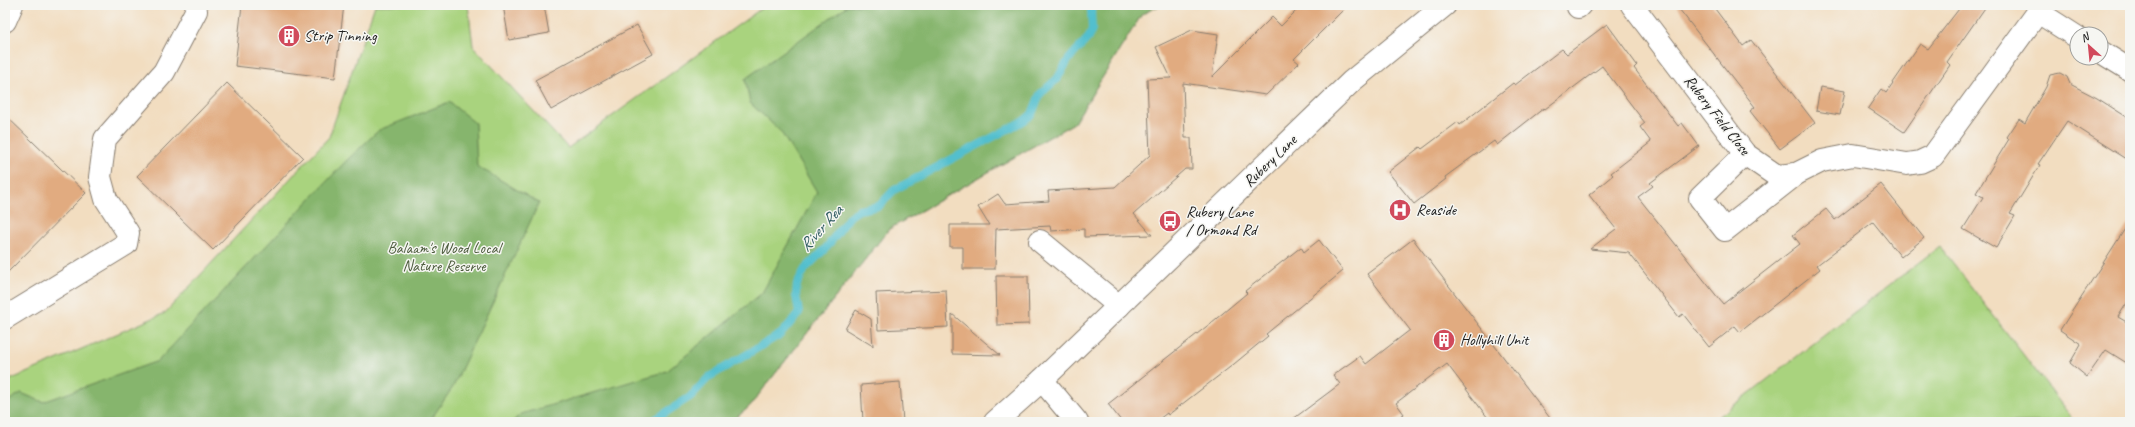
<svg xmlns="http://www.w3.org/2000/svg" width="2135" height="427" viewBox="0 0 2135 427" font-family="Caveat,sans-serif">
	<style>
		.green { fill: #a9d37e; stroke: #62784d }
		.forest { fill: #86b56d; stroke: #516844 }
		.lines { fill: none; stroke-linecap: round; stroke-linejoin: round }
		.stream { stroke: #53bfce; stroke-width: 8 }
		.building { fill: #e1ab80 }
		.minor-casing { stroke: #877c6e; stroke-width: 24 }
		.minor { stroke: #fff; stroke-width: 22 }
		.labels { text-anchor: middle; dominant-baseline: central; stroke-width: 3; stroke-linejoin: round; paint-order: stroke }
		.poi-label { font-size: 16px; fill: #1c1c1c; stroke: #f6f6f2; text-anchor: start }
		.street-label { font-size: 16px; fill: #1c1c1c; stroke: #f6f6f2 }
		.park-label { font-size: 16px; fill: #4d5c3e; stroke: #f6f6f2 }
		.water-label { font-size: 17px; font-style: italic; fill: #325d63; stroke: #f6f6f2 }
	</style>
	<rect width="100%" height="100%" fill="#f6f6f2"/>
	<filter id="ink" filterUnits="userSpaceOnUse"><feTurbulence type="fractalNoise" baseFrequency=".025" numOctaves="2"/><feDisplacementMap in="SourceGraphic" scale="8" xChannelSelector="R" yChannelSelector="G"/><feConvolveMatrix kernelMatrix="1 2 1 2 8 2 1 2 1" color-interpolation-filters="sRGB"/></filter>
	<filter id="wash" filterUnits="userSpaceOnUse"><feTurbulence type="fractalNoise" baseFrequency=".012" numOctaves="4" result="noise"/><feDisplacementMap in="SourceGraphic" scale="16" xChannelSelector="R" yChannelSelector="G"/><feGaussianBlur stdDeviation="0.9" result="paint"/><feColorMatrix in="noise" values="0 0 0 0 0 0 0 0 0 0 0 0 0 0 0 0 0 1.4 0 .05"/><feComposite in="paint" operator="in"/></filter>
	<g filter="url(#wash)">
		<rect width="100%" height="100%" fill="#f2ddc0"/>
		<!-- green -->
		<g class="green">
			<polygon points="375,5 468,5 473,46 568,148 766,5 1161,5 1142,14 1074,123 889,229 749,407 731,422 5,422 5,382 165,313 329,137"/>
			<polygon points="1940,246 2075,422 1712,422"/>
		</g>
		<!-- forest -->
		<g class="forest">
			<polygon points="848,5 1161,5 1142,14 1074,123 889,229 749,407 731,422 512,422 521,414 667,371 762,293 817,192 781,132 750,103 745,79"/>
			<polygon points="449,102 475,123 477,166 539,203 453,387 429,422 5,422 5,403 21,393 43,402 158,361 345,162 379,130"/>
		</g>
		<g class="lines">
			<!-- stream -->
			<polyline class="stream" points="651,422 690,397 709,377 781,334 799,313 796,295 797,284 805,269 826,248 850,216 859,210 879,206 894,190 1025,120 1032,114 1040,94 1057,79 1069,59 1089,37 1092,29 1091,9 1094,5"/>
		</g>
		<g id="blocks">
			<!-- building -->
			<g class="building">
				<polygon points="242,5 344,5 335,78 235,66"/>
				<polygon points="503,5 544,5 549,33 509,40"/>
				<polygon points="1302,5 1348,5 1294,59 1299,63 1266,95 1183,83 1185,138 1191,138 1192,169 1185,169 1134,214 1152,235 1084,237 1084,229 1051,231 1050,226 996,229 995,269 963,269 963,247 950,247 950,225 989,225 978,207 998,194 1005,204 1049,201 1048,191 1115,187 1150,155 1147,79 1171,78 1156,47 1192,30 1218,34 1212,77 1272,17 1281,26"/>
				<polygon points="1676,5 1712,5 1743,46 1751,40 1815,123 1780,149 1750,111 1755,107"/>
				<polygon points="1962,5 1987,5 1947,62 1950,65 1904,132 1868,108 1881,89 1886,93 1920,44 1928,49"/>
				<polygon points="1607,24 1637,65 1634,68 1678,126 1682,123 1699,146 1650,183 1653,186 1638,197 1723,304 1800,244 1793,235 1826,209 1835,220 1881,184 1924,238 1901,257 1873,222 1817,265 1820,269 1740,332 1735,326 1709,347 1683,314 1679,317 1629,253 1590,249 1616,229 1589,195 1613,175 1611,173 1651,142 1640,127 1645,123 1602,66 1545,109 1544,108 1497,145 1494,141 1445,177 1446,179 1414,204 1388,172 1420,147 1422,149 1458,122 1460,125 1513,83 1515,85 1562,49 1567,54"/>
				<polygon points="637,25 653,54 551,110 535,80"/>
				<polygon points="2060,73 2067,77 2070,84 2097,98 2130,119 2130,161 2067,121 2038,164 2040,165 2010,214 2015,216 1996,248 1963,229 1983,197 1976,193 2009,139 2007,137 2019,119 2025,123 2046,87 2050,75"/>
				<polygon points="227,83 303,157 213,250 137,176"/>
				<polygon points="1820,87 1845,91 1840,115 1816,111"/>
				<polygon points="5,115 86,193 5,275"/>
				<polygon points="2130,221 2130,298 2118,317 2130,324 2130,365 2106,350 2087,377 2070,363 2081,344 2060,330"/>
				<polygon points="1413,239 1553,422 1491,422 1447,364 1396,403 1404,414 1392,422 1289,422 1340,384 1333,375 1360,356 1366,364 1410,330 1367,274"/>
				<polygon points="1319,240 1343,271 1266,334 1268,336 1234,364 1168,415 1167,413 1155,422 1122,422 1108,404 1211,323 1247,293 1245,291 1301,247 1304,252"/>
				<polygon points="996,276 1028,276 1029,324 997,325"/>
				<polygon points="946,290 948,327 878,330 876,293"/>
				<polygon points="856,310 871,319 873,346 845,329"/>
				<polygon points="952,314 1000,355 952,354"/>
				<polygon points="900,382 903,422 863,422 861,385"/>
			</g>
		</g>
	</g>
	<g filter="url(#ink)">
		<use href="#blocks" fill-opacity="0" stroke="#877c6e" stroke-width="1"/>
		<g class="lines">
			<!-- minor casing -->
			<g class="minor-casing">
				<g id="minor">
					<polyline points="1632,5 1745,154 1777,176 1796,174 1822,161 1853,155 1907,164 1920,162 1933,156 2038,12"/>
					<polyline points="2038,5 2038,12 2077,37"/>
					<polyline points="1578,7 1580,5"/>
					<polyline points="5,21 12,5"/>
					<polyline points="2101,52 2130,70"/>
					<polyline points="1745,154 1700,198 1725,230 1796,174"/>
					<polyline points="1040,241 1119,306"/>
					<polyline points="5,318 126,244 128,233 106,199 100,177 105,139 164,72 196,11"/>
					<polyline points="1042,380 1077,422"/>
					<polyline points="995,422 1042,380 1352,81 1445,5"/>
				</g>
			</g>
			<!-- minor -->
			<use href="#minor" class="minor"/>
		</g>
	</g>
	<!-- icons -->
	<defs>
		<g id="building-disc" transform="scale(1.15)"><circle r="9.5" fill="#d1495b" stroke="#f6f6f2"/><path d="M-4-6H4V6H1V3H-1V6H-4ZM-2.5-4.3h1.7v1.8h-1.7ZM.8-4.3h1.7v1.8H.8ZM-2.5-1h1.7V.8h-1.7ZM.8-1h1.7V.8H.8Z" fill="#fff"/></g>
		<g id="hospital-disc" transform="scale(1.15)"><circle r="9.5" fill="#d1495b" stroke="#f6f6f2"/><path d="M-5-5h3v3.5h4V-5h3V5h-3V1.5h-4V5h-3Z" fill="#fff"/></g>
		<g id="bus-disc" transform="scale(1.15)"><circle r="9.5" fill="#d1495b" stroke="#f6f6f2"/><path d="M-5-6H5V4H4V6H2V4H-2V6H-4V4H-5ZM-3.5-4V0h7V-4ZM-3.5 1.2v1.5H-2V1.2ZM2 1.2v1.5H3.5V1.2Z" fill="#fff"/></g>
	</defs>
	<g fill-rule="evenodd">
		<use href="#building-disc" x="289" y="36"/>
		<use href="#hospital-disc" x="1400" y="210"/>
		<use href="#bus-disc" x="1170" y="221"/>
		<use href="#building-disc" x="1444" y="340"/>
	</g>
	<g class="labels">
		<!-- poi labels -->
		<g class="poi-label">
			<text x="304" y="36">Strip Tinning</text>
			<text x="1416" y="210">Reaside</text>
			<text x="1186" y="212">Rubery Lane<tspan x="1186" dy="18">/ Ormond Rd</tspan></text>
			<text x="1460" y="340">Hollyhill Unit</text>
		</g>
		<!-- street labels -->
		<g class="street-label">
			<text transform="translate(1717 115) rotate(52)">Rubery Field Close</text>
			<text transform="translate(1270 161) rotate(-44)">Rubery Lane</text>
		</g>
		<!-- park labels -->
		<g class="park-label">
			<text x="444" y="248">Balaam's Wood Local<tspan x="444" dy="18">Nature Reserve</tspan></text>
		</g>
		<!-- water labels -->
		<g class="water-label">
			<text transform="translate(821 228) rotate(-48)">River Rea</text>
		</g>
	</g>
	<!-- margin -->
	<rect width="2135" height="427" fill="none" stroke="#f6f6f2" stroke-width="20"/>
	<!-- north arrow -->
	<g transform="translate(2089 46) rotate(333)"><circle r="19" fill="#f6f6f2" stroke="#9f9f9c"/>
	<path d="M0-3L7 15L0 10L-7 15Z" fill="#d1495b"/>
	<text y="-6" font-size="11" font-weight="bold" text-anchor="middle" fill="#1c1c1c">N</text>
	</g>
</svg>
